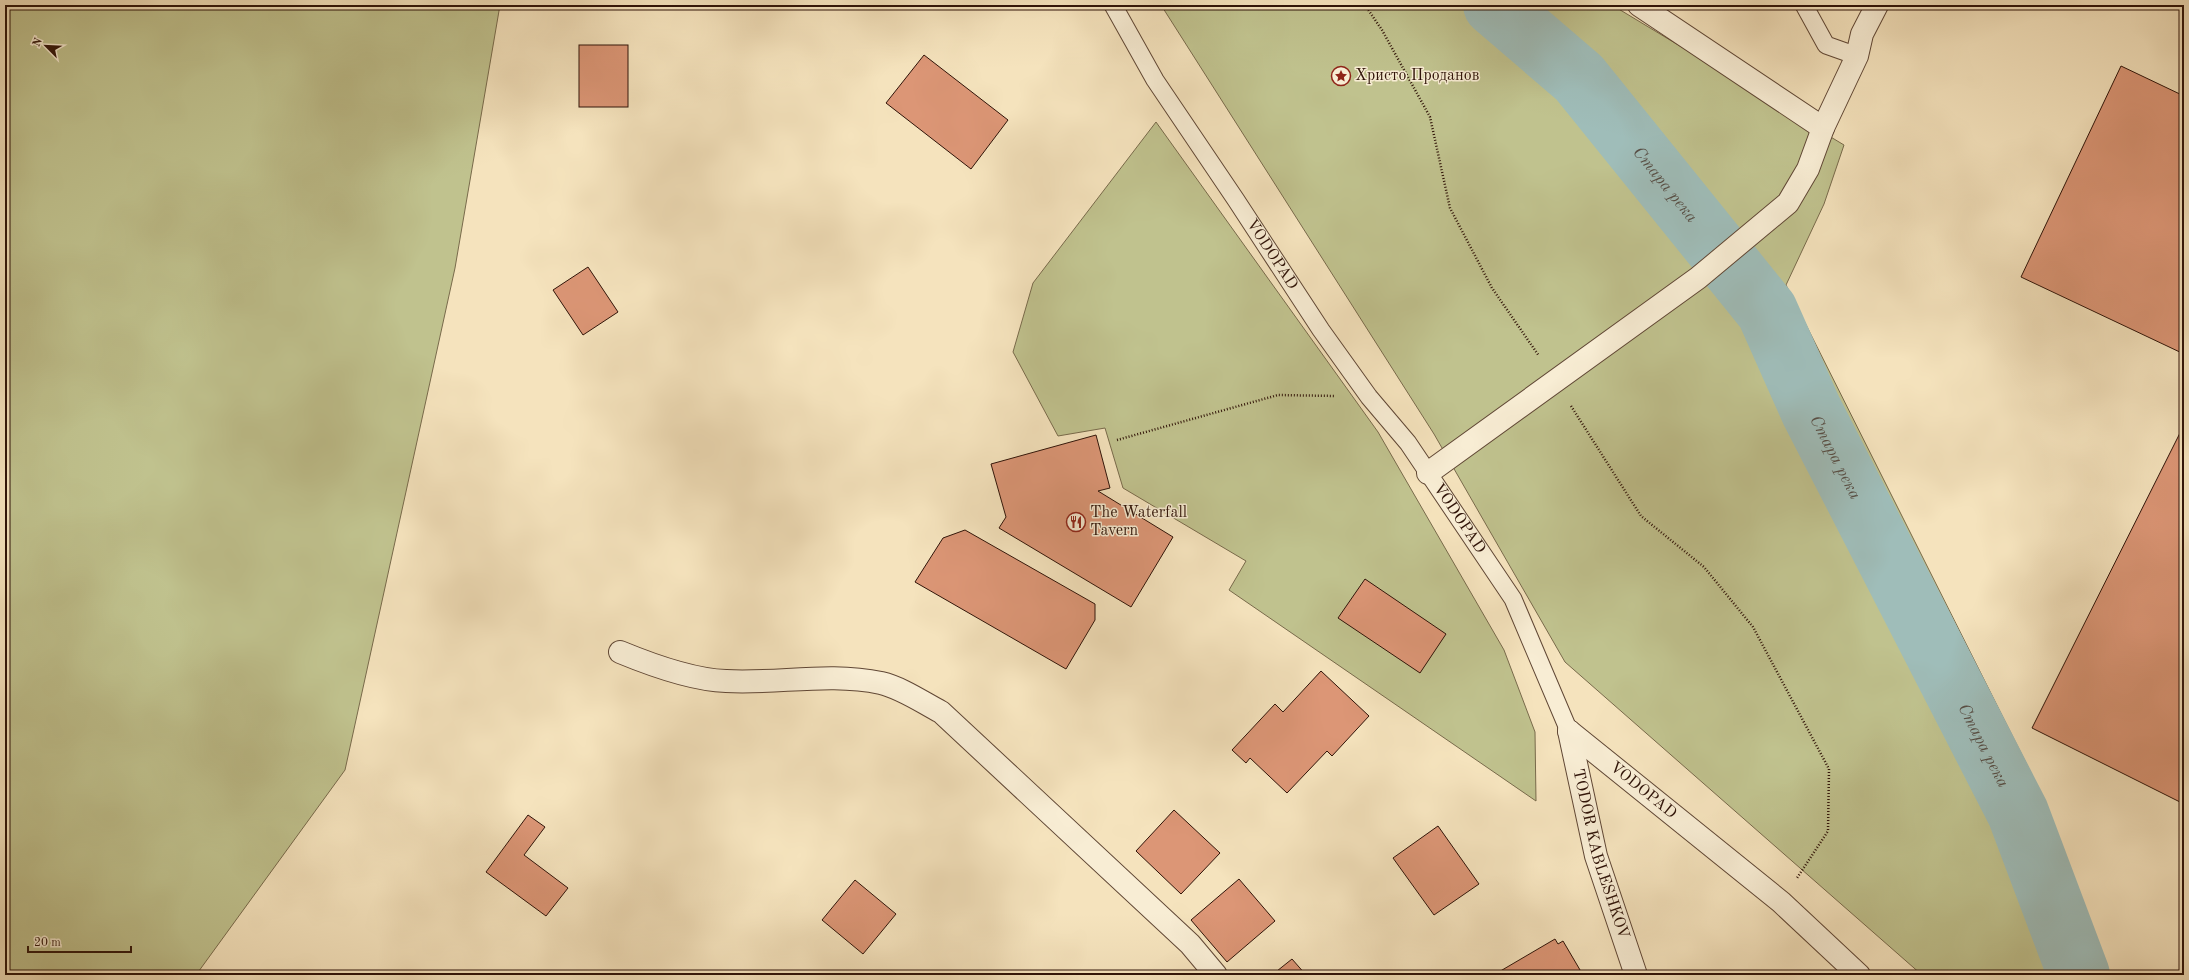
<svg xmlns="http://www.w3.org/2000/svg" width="2189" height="980" viewBox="0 0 2189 980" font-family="'Old Standard TT',serif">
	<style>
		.green { fill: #c0c28e; stroke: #786a4b }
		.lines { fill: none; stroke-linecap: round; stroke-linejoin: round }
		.river { stroke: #9fbdb9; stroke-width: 62 }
		.building { fill: #dc9676; stroke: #2f1308 }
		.service-casing { stroke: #604735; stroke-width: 19 }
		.pedestrian-casing { stroke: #604735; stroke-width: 24 }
		.minor-casing { stroke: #604735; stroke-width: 24 }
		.path { stroke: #2f1308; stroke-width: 2.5; stroke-dasharray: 1 2; stroke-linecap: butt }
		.service { stroke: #f8edd4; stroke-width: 17 }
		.pedestrian { stroke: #f8edd4; stroke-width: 22 }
		.minor { stroke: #f8edd4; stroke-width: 22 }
		.labels { text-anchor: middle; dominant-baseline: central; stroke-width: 3; stroke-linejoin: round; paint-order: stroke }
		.poi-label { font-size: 16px; fill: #2f1308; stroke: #f8edd4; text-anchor: start }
		.street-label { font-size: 16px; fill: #2f1308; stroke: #f8edd4 }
		.water-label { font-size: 17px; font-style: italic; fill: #564e46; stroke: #f8edd4 }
	</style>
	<rect width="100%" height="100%" fill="#f5e3bd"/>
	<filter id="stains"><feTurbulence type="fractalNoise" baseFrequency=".005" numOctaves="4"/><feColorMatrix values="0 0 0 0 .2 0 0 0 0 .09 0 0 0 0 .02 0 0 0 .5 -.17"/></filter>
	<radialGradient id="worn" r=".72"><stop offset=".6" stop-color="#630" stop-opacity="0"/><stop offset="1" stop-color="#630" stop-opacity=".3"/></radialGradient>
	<!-- green -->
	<g class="green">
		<polygon points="5,5 500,5 455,268 345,770 196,975 5,975"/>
		<polygon points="1161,5 1612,5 1844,145 1824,204 1786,285 2038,787 2098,967 2116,975 1922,975 1565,662 1434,434"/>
		<polygon points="1156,122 1378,432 1504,650 1535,732 1536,801 1229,590 1246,561 1123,488 1105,428 1058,436 1013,352 1033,283"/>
	</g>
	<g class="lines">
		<!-- river -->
		<path class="river" id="s1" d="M1494 5 1579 78 1767 311 1811 410 2018 813 2079 975"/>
	</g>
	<!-- building -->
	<g class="building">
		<rect x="579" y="45" width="49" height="62"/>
		<polygon points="924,55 1008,120 971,169 886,103"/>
		<polygon points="2121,66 2184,96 2184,354 2021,277"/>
		<polygon points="588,267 618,312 583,335 553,290"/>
		<polygon points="2184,425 2184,804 2032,728"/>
		<polygon points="1096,435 1110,488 1098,491 1173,537 1131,607 999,528 1006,517 991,464"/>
		<polygon points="965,530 1095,604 1095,620 1066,669 915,582 943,538"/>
		<polygon points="1365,579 1446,634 1420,673 1338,618"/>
		<polygon points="1321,671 1369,716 1332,756 1327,751 1287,793 1250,758 1246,763 1232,750 1275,704 1283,712"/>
		<polygon points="1174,810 1220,853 1181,894 1136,851"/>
		<polygon points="528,815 545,827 524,855 568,888 546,916 486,872"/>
		<polygon points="1438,826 1479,884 1434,915 1393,858"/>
		<polygon points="1239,879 1275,921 1227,962 1191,920"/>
		<polygon points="855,880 896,914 863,954 822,920"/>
		<polygon points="1555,939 1558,944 1563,941 1583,975 1498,975 1497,973"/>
		<polygon points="1292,959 1306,975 1272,975"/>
	</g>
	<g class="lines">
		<!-- service casing -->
		<g class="service-casing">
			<g id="service">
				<path id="s2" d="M1113 5 1155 80 1236 200 1321 330 1369 397 1408 443 1513 599 1569 731"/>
				<polyline points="1804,5 1826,45 1857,56"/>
			</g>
		</g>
		<!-- pedestrian casing -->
		<g class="pedestrian-casing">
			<g id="pedestrian">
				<path id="s3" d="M1569 731 1781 902 1859 975"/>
			</g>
		</g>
		<!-- minor casing -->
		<g class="minor-casing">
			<g id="minor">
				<polyline points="1639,5 1823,128"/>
				<polyline points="1428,473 1698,278 1788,203 1808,169 1823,128 1857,56 1862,34 1877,5"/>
				<path d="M620 652C649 664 694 680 726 681 778 684 829 672 881 683 902 688 922 702 941 712L1190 944 1216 975"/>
				<path id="s4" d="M1569 731 1596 856 1636 975"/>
			</g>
		</g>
		<!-- path -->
		<g class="path">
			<polyline points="1365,5 1382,30 1430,117 1450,208 1492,288 1539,356"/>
			<polyline points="1571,406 1641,516 1704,567 1753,627 1829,769 1828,831 1797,878"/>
			<polyline points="1117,440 1278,395 1335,396"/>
		</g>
		<!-- service -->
		<use href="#service" class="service"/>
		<!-- pedestrian -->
		<use href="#pedestrian" class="pedestrian"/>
		<!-- minor -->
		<use href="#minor" class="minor"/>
	</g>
	<!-- icons -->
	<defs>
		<g id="sight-ring" transform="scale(1)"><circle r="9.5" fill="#f8edd4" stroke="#8f2418" stroke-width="1.5"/><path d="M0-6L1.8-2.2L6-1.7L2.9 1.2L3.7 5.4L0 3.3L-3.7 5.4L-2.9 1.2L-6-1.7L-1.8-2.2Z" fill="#8f2418"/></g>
		<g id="restaurant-ring" transform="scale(1)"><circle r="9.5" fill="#f8edd4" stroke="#8f2418" stroke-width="1.5"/><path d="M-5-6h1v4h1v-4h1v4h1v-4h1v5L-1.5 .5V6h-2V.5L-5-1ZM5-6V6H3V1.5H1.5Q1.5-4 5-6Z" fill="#8f2418"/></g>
	</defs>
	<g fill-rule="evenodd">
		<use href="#sight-ring" x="1341" y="76"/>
		<use href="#restaurant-ring" x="1076" y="522"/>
	</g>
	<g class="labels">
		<!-- poi labels -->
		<g class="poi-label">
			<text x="1355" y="76">Христо Проданов</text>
			<text x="1090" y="513">The Waterfall<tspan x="1090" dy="18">Tavern</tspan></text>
		</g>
		<!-- street labels -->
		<g class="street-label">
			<text stroke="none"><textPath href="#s2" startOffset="296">VODOPAD</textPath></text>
			<text stroke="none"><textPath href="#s2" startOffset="620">VODOPAD</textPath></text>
			<text stroke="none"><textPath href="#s3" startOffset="95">VODOPAD</textPath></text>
			<text stroke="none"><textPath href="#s4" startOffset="127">TODOR KABLESHKOV</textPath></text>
		</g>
		<!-- water labels -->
		<g class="water-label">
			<text stroke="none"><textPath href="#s1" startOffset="249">Стара река</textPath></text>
			<text stroke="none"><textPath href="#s1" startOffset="573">Стара река</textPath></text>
			<text stroke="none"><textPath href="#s1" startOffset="897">Стара река</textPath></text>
		</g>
	</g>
	<!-- margin -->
	<rect width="2189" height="980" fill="none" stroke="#f5e3bd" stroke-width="20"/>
	<rect x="6" y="6" width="2177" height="968" fill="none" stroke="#2f1308" stroke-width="2"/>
	<rect x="10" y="10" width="2169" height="960" fill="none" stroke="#2f1308"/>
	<!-- north arrow -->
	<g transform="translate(46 46) rotate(294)" stroke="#f8edd4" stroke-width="3" paint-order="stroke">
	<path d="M0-3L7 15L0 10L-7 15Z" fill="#2f1308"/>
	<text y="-6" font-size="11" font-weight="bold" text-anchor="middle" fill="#2f1308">N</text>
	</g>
	<!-- scale -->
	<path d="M28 946v6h103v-6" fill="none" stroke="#2f1308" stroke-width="2"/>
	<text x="34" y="946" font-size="12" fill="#2f1308" stroke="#f8edd4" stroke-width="3" paint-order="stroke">20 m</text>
	<rect width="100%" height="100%" filter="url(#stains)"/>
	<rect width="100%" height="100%" fill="url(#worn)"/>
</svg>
